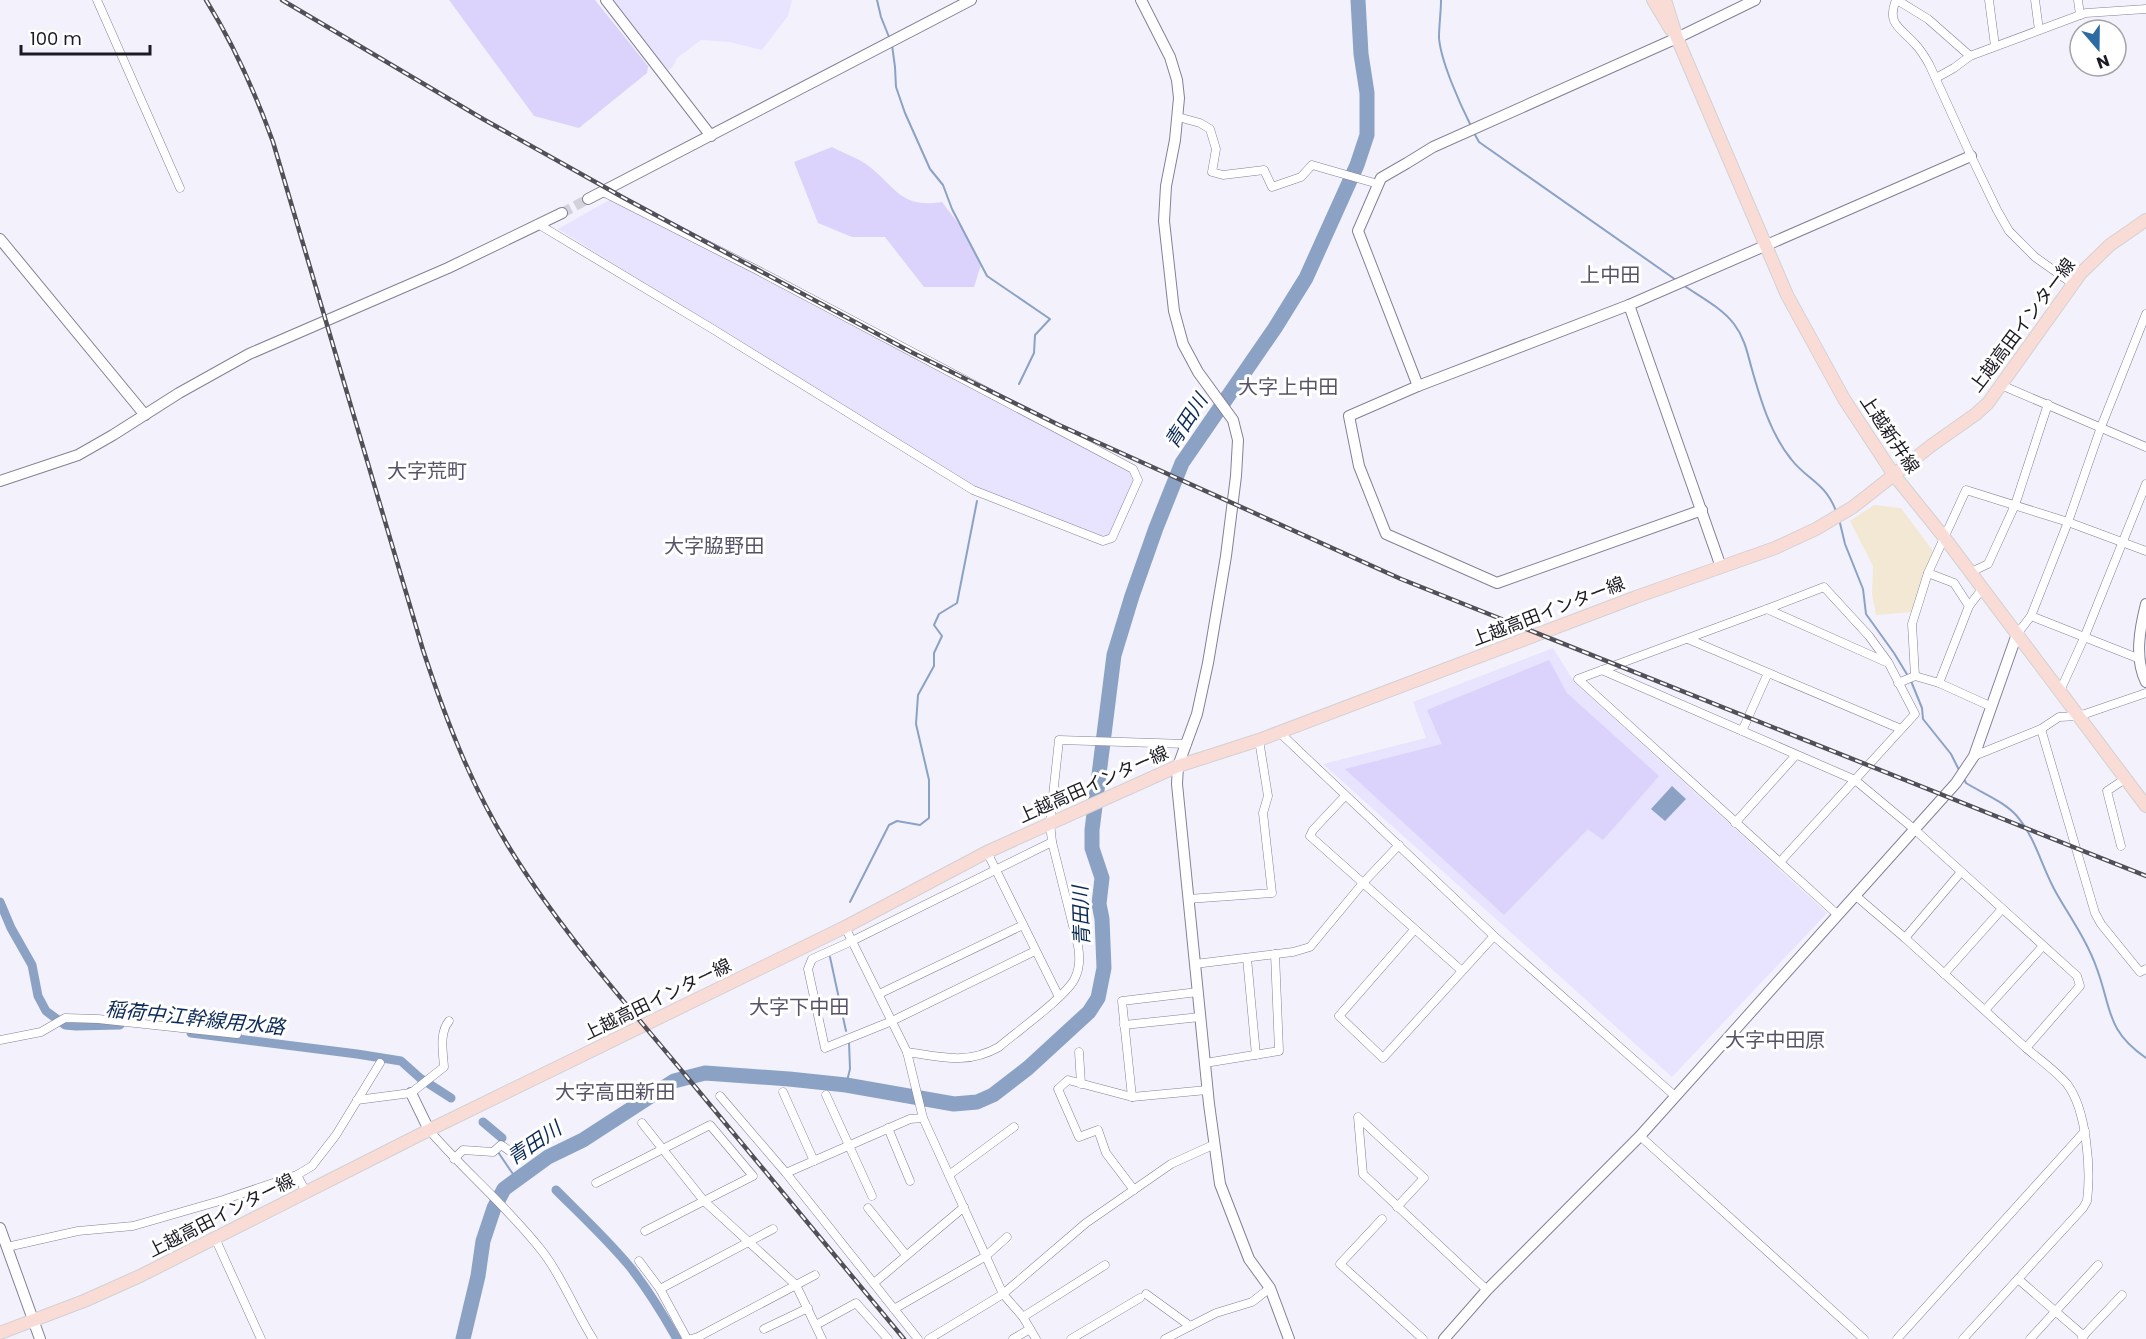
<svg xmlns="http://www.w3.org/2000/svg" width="2146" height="1339" viewBox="0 0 2146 1339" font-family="Poppins,'Noto Sans JP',sans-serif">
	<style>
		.commercial { fill: #f2e8d3 }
		.built { fill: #e8e3fe }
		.green { fill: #dbd3fc }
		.water { fill: #8ba2c5 }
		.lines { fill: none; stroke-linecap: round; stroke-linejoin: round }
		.stream { stroke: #8ba2c5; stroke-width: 2 }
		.canal { stroke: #8ba2c5; stroke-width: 9 }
		.river { stroke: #8ba2c5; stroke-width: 15 }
		.tertiary-tunnel { stroke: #d3d2db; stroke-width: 10; stroke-dasharray: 10 5; stroke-linecap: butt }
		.minor-casing { stroke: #848097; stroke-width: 9 }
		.tertiary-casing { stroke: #848097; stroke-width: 12 }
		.secondary-casing { stroke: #848097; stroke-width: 12 }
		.primary-casing { stroke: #d2d1d3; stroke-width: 14 }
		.minor { stroke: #fff; stroke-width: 8 }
		.tertiary { stroke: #fff; stroke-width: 10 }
		.secondary { stroke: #fff; stroke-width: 10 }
		.primary { stroke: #fadcd6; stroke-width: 12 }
		.rail-casing { stroke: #514f58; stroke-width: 4.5 }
		.rail { stroke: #fff; stroke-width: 2; stroke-dasharray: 7; stroke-linecap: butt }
		.labels { text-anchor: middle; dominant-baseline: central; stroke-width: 6; stroke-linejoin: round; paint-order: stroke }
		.street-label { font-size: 18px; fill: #1c1a23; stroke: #fff }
		.neighbourhood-label { font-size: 20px; fill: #575369; stroke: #fff }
		.water-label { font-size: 20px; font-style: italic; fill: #0c2a57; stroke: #fff }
	</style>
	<rect width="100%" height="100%" fill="#f3f2fc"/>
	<!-- commercial -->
	<polygon class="commercial" points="1874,505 1901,508 1933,551 1912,612 1876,615 1872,594 1873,566 1850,521"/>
	<!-- built -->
	<g class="built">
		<polygon points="613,0 792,0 788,16 762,50 729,42 701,40 677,58 672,68 668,70"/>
		<polygon points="611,199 1131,471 1135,479 1109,537 1105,538 974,487 558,229"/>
		<polygon points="1553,648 1575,683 1827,913 1672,1077 1323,764 1426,738 1413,702"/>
	</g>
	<!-- green -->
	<g class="green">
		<polygon points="449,0 595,0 648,66 647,73 579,128 534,116"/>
		<path d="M832 147C843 153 856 157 866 164 895 185 899 209 942 202L961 227 981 265 974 287H924L885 237H852L818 223 794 162Z"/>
		<polygon points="1549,660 1567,693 1659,776 1603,840 1588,829 1504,915 1345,769 1442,744 1427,710"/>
	</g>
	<!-- water -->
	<polygon class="water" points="1672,786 1686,799 1665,821 1651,809"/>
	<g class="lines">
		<!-- stream -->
		<g class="stream">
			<polyline points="877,0 881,17 889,37"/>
			<path d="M1441 0C1441 12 1439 25 1439 38 1441 62 1460 104 1471 126"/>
			<polyline points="892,45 895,67 896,87 905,113 930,169 943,185 952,209 987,276 1050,319 1035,335 1034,353 1019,384"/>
			<polyline points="1473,131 1479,142 1676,280"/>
			<path d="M1683 285C1699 296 1722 308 1734 324 1744 337 1747 351 1751 366 1760 398 1770 433 1791 459 1807 480 1825 482 1836 511"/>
			<polyline points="1839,519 1845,544 1863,589 1866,614 1894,653 1908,676"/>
			<polyline points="1911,681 1922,708 1923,719 1951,754 1960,772"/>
			<path d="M1964 779 1966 783C1982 793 2003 801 2016 815 2037 839 2042 870 2058 896 2072 920 2088 943 2097 969 2112 1010 2106 1030 2146 1058"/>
			<polyline points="850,902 889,825 897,821 920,825 929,818 929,780 916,724 918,695 934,666 934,653 942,636 934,625 939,614 957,603 977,501"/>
			<polyline points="830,957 846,1031"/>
			<polyline points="846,1085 850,1069 849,1042"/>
			<polyline points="500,1140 502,1138"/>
			<polyline points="498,1152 517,1180"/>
		</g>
		<!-- canal -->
		<g class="canal">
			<polyline points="0,902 11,928 32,965 38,996 46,1011 65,1025 76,1026 120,1025"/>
			<polyline points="191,1033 357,1054 401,1061 420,1078 451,1098"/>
			<polyline points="483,1122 502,1138"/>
			<path d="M556 1190C581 1215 608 1240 631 1268 648 1290 663 1314 677 1339"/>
		</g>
		<!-- river -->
		<polyline class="river" points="463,1339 478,1276 483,1241 494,1208 504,1189 548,1157 583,1140 674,1081 705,1073 789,1079 846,1085 954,1104 977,1102 993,1095 1028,1068 1089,1012 1098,998 1104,968 1102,919 1099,904 1102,878 1092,848 1092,830 1114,655 1132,596 1156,528 1182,463 1275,328 1306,278 1357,165 1367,135 1367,93 1361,54 1358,0"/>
		<!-- tertiary-tunnel -->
		<polyline class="tertiary-tunnel" points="562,213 588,199"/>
		<!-- minor casing -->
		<g class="minor-casing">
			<g id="minor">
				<polyline points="97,0 180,188"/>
				<path d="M1896 0C1886 24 1901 28 1915 44 1921 50 1925 57 1929 64L1971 156 1997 210 2009 231 2035 257 2073 284"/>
				<polyline points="1897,0 1928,19 1970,56"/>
				<polyline points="1989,0 1995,46"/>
				<polyline points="2035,0 2039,30"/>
				<polyline points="2078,0 2080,15"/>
				<polyline points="1936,78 1954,68 1970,56 2080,15 2086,13 2146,9"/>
				<polyline points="1178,117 1200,123 1210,129 1216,149 1212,172 1223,175 1264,170 1272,187 1301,177 1312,165 1378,184"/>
				<polyline points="538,224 711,328 973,490 1103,541 1112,538 1138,480 1133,469 757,270 603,192"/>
				<polyline points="2001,385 2146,447"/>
				<polyline points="1971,572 1988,564 2015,505 2048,404"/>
				<polyline points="1928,573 1954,583 1969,606"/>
				<polyline points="1767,609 1886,662"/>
				<polyline points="2031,616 2140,659"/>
				<polyline points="2017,634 2031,616 2068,522 2101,427 2146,314"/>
				<polyline points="1688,639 1901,729"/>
				<polyline points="1602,670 1855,780 1914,829 2077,976 2080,986 2026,1048 1905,938 1856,896"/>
				<polyline points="1915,676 1939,683 1969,606 1983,588"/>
				<polyline points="1898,683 1915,676 1912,624 1928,573 1966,490 2068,522 2146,551"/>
				<polyline points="1939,683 1990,706"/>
				<polyline points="2060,691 2084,638 2146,484"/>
				<polyline points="2041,729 2095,913 2101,924 2140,972 2146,969"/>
				<polyline points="1742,731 1768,673"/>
				<polyline points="1279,732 1494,936 1675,1096"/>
				<polyline points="1974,756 2041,729 2059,717 2079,716 2146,693"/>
				<polyline points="1345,796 1313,830 1310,836 1462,971"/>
				<polyline points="1735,823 1796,755"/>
				<polyline points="2121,846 2107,791 2125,779"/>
				<polyline points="987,852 1059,997"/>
				<polyline points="1780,862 1915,714 1888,662 1869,636 1824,587 1767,609 1578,679 1838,915"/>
				<polyline points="1188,899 1272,893 1263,813 1268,796 1259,740"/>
				<polyline points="845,927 907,1052 923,1118 1003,1294 1023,1317"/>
				<polyline points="1414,930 1339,1016 1383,1058 1494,936"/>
				<polyline points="1905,938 1961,872"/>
				<polyline points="1035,951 892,1021 825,1048 808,969 812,959 852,941 1052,842"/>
				<polyline points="1247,958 1256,1055"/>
				<polyline points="1195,964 1293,952 1310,947 1363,883 1399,845"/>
				<polyline points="1944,974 2002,909"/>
				<polyline points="1198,992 1122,1001 1132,1097 1207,1090"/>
				<polyline points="879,994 1023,925"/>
				<polyline points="1985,1010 2043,946"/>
				<polyline points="1124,1025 1200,1017"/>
				<polyline points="0,1040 41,1032 65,1018 98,1019 237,1034"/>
				<path d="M907 1052C942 1057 967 1065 999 1047 1015 1033 1068 995 1075 978 1080 968 1080 957 1078 946L1052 842 1050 823 1059 740 1187 744"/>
				<polyline points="1079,1052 1081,1084"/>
				<polyline points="1205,1063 1279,1051 1275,954"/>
				<polyline points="783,1092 814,1161"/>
				<polyline points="826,1095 872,1196"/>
				<polyline points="720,1096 786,1173 918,1339"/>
				<polyline points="1132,1097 1068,1080 1058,1089 1079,1137 1098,1130 1106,1153 1134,1190"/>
				<path d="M357 1100 411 1093 444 1067C443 1052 439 1033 449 1021"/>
				<polyline points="642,1123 704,1201 796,1285 822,1339"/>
				<polyline points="888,1128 910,1181"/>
				<path d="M429 1130C465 1172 508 1207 542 1251 562 1276 575 1311 593 1339"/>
				<polyline points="1640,1136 1864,1339"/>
				<polyline points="454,1159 463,1150 493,1152 501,1145 514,1154"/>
				<polyline points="786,1173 910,1119 923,1118"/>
				<polyline points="297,1175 306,1192"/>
				<polyline points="949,1175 1014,1127"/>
				<polyline points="596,1183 710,1125 753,1176 645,1231"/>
				<polyline points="1397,1207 1424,1178 1358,1117 1363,1174 1487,1290"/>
				<polyline points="868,1208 906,1255"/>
				<polyline points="1382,1219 1340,1264 1423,1339"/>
				<polyline points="215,1238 261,1339"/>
				<polyline points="7,1247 78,1231 133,1226 223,1200 297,1175 312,1166 336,1135 380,1063"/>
				<polyline points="639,1261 660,1289"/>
				<polyline points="2018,1279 2084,1336"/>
				<polyline points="874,1283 964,1207"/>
				<polyline points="1146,1294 1190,1326"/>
				<polyline points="894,1309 986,1256 1007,1237"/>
				<polyline points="816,1325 856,1303 888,1339"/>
				<polyline points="764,1329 808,1308"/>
				<polyline points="2082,1337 2122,1295"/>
				<polyline points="687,1339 660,1289 773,1229"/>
				<polyline points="691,1339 698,1337 815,1275"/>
				<polyline points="929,1339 1003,1294 1086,1223 1171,1164 1213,1145"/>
				<polyline points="1013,1339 1030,1329"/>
				<polyline points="1036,1339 1023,1317 1105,1265"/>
				<polyline points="1071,1339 1140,1298"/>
				<polyline points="1165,1339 1216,1313 1252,1302 1270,1288"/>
				<polyline points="1897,1339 2085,1131"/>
				<path d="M1963 1339 2083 1208 2087 1201C2091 1170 2087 1110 2067 1084 2056 1071 2039 1059 2026 1048"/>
				<polyline points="2030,1339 2098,1265"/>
			</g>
		</g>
		<!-- tertiary casing -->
		<g class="tertiary-casing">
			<g id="tertiary">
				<polyline points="606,0 711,136"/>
				<polyline points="1141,0 1170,57 1177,80 1179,98 1175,140 1166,186 1164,221 1174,311 1183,344 1198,372 1233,420 1238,440 1236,476 1226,556 1208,663 1197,714 1178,766 1177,784 1209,1104 1220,1184 1249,1259 1270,1288 1289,1339"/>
				<polyline points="588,199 971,0"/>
				<polyline points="0,239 145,415"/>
				<polyline points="1629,305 1721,567"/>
				<polyline points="1418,386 1358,231 1381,178 1407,163 1433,147 1677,38 1755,0"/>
				<polyline points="0,481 78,455 113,435 179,393 249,354 448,268 562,213"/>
				<polyline points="1702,510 1497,583 1386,534 1359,466 1349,416 1418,386 1629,305 1971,156"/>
				<path d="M2146 604C2140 628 2134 658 2146 682"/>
				<polyline points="411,1093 429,1130"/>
				<polyline points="1444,1339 1487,1290 1640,1136 1956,783 1974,756 2017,634"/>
			</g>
		</g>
		<!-- secondary casing -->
		<g class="secondary-casing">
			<polyline id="secondary" points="0,1228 40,1339"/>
		</g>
		<!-- primary casing -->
		<g class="primary-casing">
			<g id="primary">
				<polyline points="1653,0 1671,30"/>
				<polyline points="1665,0 1677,38 1787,295 1844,399 1894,475 1944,537 2146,806"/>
				<polyline points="0,1333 84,1301 140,1276 429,1130 845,927 987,852 1178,766 1259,740 1636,597 1775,548 1816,529 1853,507 1932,445 1976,414 1988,403 2081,273 2110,245 2146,220"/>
			</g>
		</g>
		<!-- minor -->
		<use href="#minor" class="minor"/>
		<!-- tertiary -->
		<use href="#tertiary" class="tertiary"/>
		<!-- secondary -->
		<use href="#secondary" class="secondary"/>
		<!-- primary -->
		<use href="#primary" class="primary"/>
		<!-- rail casing -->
		<g class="rail-casing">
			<g id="rail">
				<path d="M206 0C234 45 255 92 273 142L423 650C445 717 470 783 507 844 558 928 625 1002 687 1077 759 1164 832 1252 904 1339"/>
				<polyline points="282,0 483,119 624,198 911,352 1059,425 1401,579 2146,876"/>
			</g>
		</g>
		<!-- rail -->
		<use href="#rail" class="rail"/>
	</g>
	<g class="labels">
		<!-- street labels -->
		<g class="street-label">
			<text transform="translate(2022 325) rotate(-53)">上越高田インター線</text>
			<text transform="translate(1890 434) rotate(56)">上越新井線</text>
			<text transform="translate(1548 611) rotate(-21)">上越高田インター線</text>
			<text transform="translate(1093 784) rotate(-24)">上越高田インター線</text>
			<text transform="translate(657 999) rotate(-26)">上越高田インター線</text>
			<text transform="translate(221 1215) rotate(-27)">上越高田インター線</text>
		</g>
		<!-- neighbourhood labels -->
		<g class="neighbourhood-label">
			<text x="1610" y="275">上中田</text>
			<text x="1288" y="387">大字上中田</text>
			<text x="427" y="471">大字荒町</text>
			<text x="714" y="546">大字脇野田</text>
			<text x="799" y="1007">大字下中田</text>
			<text x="1775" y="1040">大字中田原</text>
			<text x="615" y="1092">大字高田新田</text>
		</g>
		<!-- water labels -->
		<g class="water-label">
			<text transform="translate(1186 421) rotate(-57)">青田川</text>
			<text transform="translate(1081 916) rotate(-92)">青田川</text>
			<text transform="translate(195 1018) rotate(6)">稲荷中江幹線用水路</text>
			<text transform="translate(534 1143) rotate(-34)">青田川</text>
		</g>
	</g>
	<!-- north arrow -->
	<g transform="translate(2098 48) rotate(160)"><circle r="28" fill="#ffffff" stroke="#a4a3a7" stroke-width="1.5"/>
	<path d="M0-4.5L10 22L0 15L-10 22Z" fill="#2c6ca2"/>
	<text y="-9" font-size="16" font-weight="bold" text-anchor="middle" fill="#1c1a23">N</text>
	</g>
	<!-- scale -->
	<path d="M21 45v9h129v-9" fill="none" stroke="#1c1a23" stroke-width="3"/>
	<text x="30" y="45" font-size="18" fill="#1c1a23" stroke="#ffffff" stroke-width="4.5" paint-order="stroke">100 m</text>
</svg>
